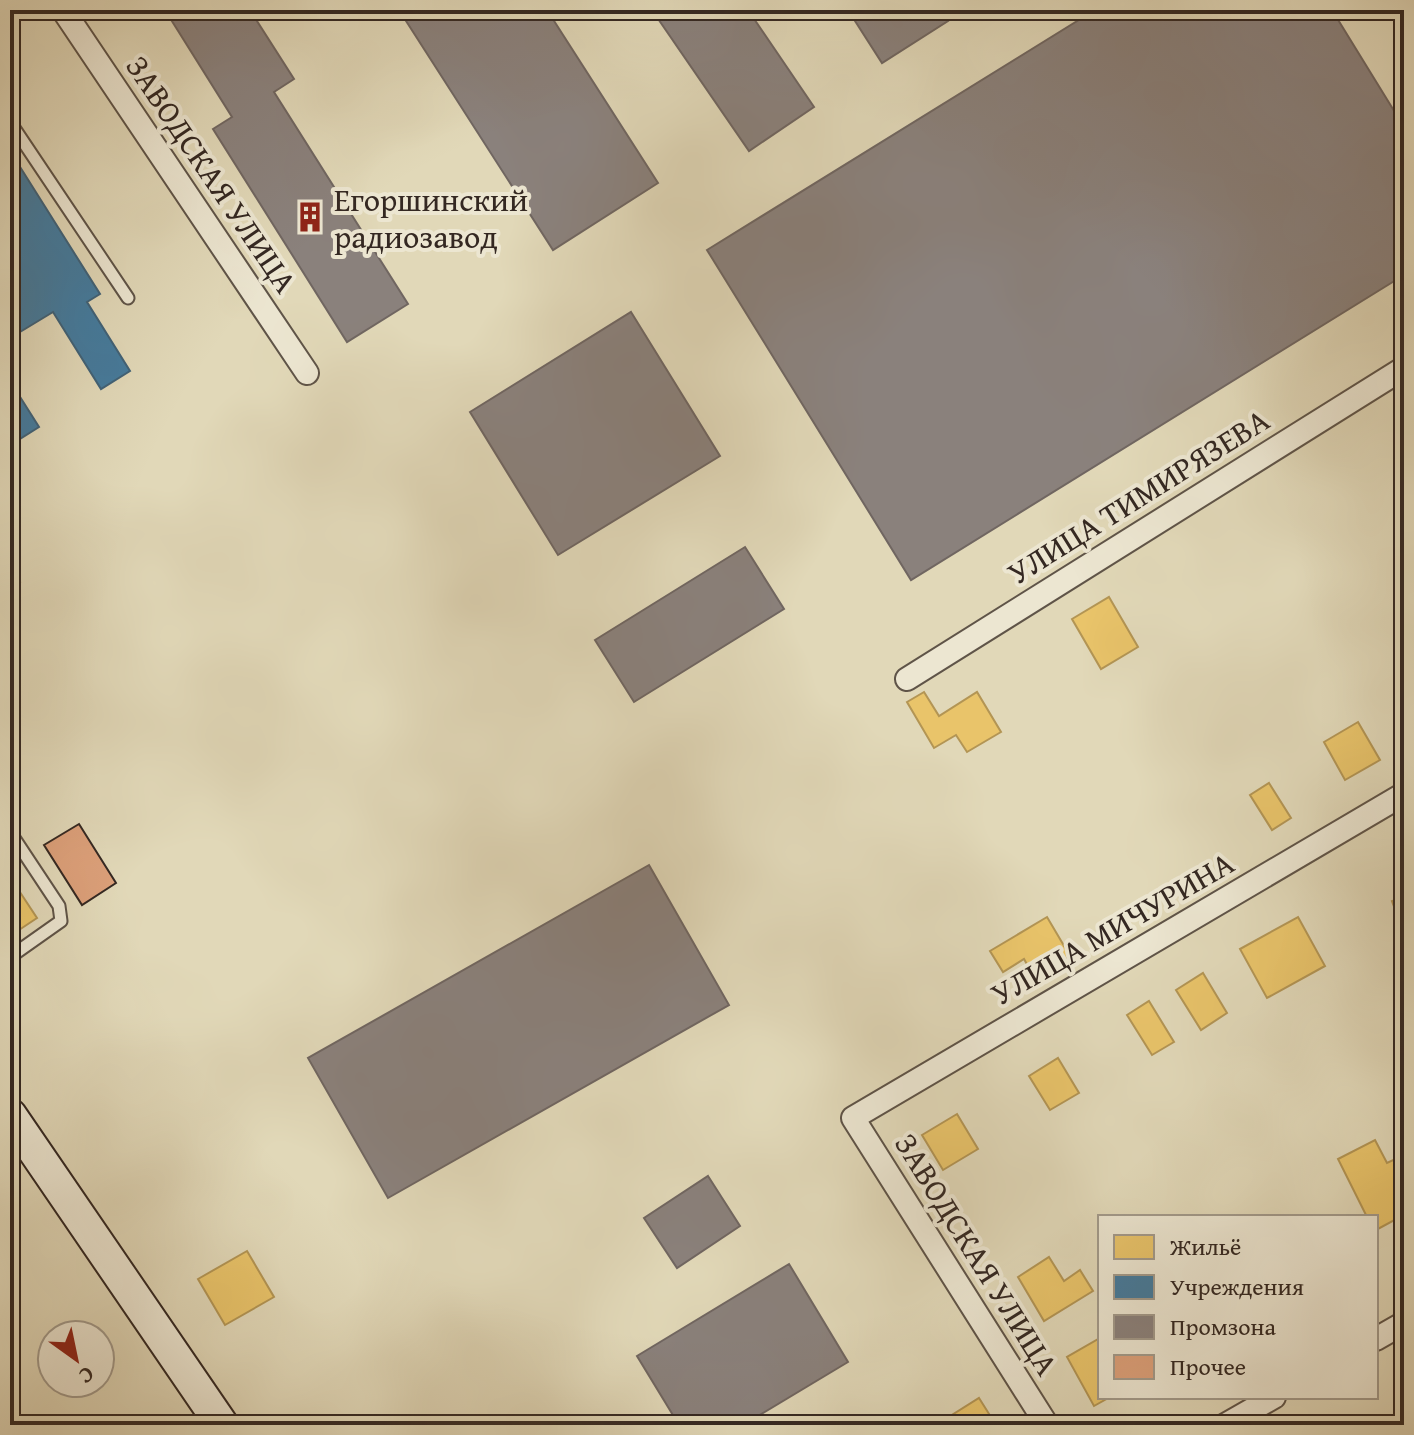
<svg xmlns="http://www.w3.org/2000/svg" width="1414" height="1435" viewBox="0 0 1414 1435" font-family="'Gentium Book Plus',serif">
	<style>
		.homes { fill: #e9c46a; stroke: #b39554; stroke-width: 2 }
		.public { fill: #457b9d; stroke: #406278; stroke-width: 2 }
		.industry { fill: #8a817c; stroke: #706661; stroke-width: 2 }
		.building { fill: #dca07a; stroke: #342822; stroke-width: 2 }
		.lines { fill: none; stroke-linecap: round; stroke-linejoin: round }
		.lane-casing { stroke: #5f5448; stroke-width: 15 }
		.street-casing { stroke: #5f5448; stroke-width: 26 }
		.secondary-casing { stroke: #342822; stroke-width: 36 }
		.lane { stroke: #ece6d1; stroke-width: 11 }
		.street { stroke: #ece6d1; stroke-width: 22 }
		.secondary { stroke: #ece6d1; stroke-width: 32 }
		.labels { text-anchor: middle; dominant-baseline: central; stroke-width: 8; stroke-linejoin: round; paint-order: stroke }
		.street-label { font-size: 32px; fill: #342822; stroke: #ece6d1 }
		.poi-label { font-size: 32px; fill: #342822; stroke: #ece6d1; text-anchor: start }
	</style>
	<rect width="100%" height="100%" fill="#e1d8b8"/>
	<filter id="stains"><feTurbulence type="fractalNoise" baseFrequency=".0025" numOctaves="4"/><feColorMatrix values="0 0 0 0 .2 0 0 0 0 .09 0 0 0 0 .02 0 0 0 .5 -.17"/></filter>
	<radialGradient id="worn" r=".72"><stop offset=".6" stop-color="#630" stop-opacity="0"/><stop offset="1" stop-color="#630" stop-opacity=".3"/></radialGradient>
	<!-- homes -->
	<g class="homes">
		<polygon points="10,566 20,582 10,589"/>
		<polygon points="1109,597 1138,647 1101,669 1072,619"/>
		<polygon points="924,692 939,716 977,692 1001,732 967,752 956,735 934,748 907,702"/>
		<polygon points="1358,722 1380,760 1345,780 1324,742"/>
		<polygon points="1269,783 1291,818 1272,830 1250,795"/>
		<polygon points="10,877 37,918 10,936"/>
		<polygon points="1404,897 1404,931 1403,931 1392,901"/>
		<polygon points="1047,917 1070,956 1034,977 1024,959 1003,972 990,951"/>
		<polygon points="1298,917 1325,966 1267,998 1240,949"/>
		<polygon points="1203,973 1227,1013 1201,1030 1176,990"/>
		<polygon points="1149,1001 1174,1042 1152,1055 1127,1015"/>
		<polygon points="1058,1058 1079,1093 1050,1110 1029,1076"/>
		<polygon points="957,1114 978,1149 943,1170 922,1135"/>
		<polygon points="1375,1140 1387,1163 1404,1155 1404,1215 1376,1230 1376,1217 1367,1217 1338,1159"/>
		<polygon points="247,1251 274,1297 225,1325 198,1279"/>
		<polygon points="1049,1257 1064,1281 1080,1270 1093,1291 1044,1321 1018,1277"/>
		<polygon points="1100,1338 1100,1397 1110,1397 1094,1406 1067,1357"/>
		<polygon points="979,1398 996,1425 936,1425"/>
	</g>
	<!-- public -->
	<g class="public">
		<polygon points="10,151 100,294 87,302 130,371 101,389 53,312 10,338"/>
		<polygon points="10,381 39,427 15,442 10,434"/>
	</g>
	<!-- industry -->
	<g class="industry">
		<polygon points="165,10 250,10 294,79 274,92 408,304 347,342 213,129 232,117"/>
		<polygon points="399,10 547,10 658,183 553,250"/>
		<polygon points="652,10 748,10 814,107 749,151"/>
		<polygon points="848,10 940,10 948,21 882,63"/>
		<polygon points="1095,10 1332,10 1404,127 1404,275 911,580 707,250"/>
		<polygon points="631,312 720,456 558,555 470,412"/>
		<polygon points="745,547 784,609 634,702 595,640"/>
		<polygon points="649,865 729,1005 388,1198 308,1058"/>
		<polygon points="708,1176 740,1226 677,1268 644,1218"/>
		<polygon points="789,1264 848,1362 743,1425 679,1425 637,1356"/>
	</g>
	<!-- building -->
	<polygon class="building" points="79,824 116,883 82,905 44,845"/>
	<g class="lines">
		<!-- lane casing -->
		<g class="lane-casing">
			<g id="lane">
				<polyline points="10,122 128,298"/>
				<polyline points="10,832 59,906 61,921 10,957"/>
			</g>
		</g>
		<!-- street casing -->
		<g class="street-casing">
			<g id="street">
				<polyline points="63,10 307,373"/>
				<polyline points="907,679 1404,368"/>
				<polyline points="1376,1339 1404,1323"/>
				<polyline points="1047,1425 853,1118 1404,794"/>
				<polyline points="1225,1425 1274,1397"/>
			</g>
		</g>
		<!-- secondary casing -->
		<g class="secondary-casing">
			<polyline id="secondary" points="10,1115 222,1425"/>
		</g>
		<!-- lane -->
		<use href="#lane" class="lane"/>
		<!-- street -->
		<use href="#street" class="street"/>
		<!-- secondary -->
		<use href="#secondary" class="secondary"/>
	</g>
	<!-- icons -->
	<defs>
		<g id="building-bare" transform="scale(2.4)"><path d="M-4-6H4V6H1V3H-1V6H-4ZM-2.5-4.3h1.7v1.8h-1.7ZM.8-4.3h1.7v1.8H.8ZM-2.5-1h1.7V.8h-1.7ZM.8-1h1.7V.8H.8Z" fill="#8f2418" stroke="#ece6d1" stroke-width="2.5" paint-order="stroke"/></g>
	</defs>
	<g fill-rule="evenodd">
		<use href="#building-bare" x="310" y="217"/>
	</g>
	<g class="labels">
		<!-- street labels -->
		<g class="street-label">
			<text transform="translate(212 174) rotate(56)">ЗАВОДСКАЯ УЛИЦА</text>
			<text transform="translate(1138 496) rotate(-32)">УЛИЦА ТИМИРЯЗЕВА</text>
			<text transform="translate(1112 928) rotate(-30)">УЛИЦА МИЧУРИНА</text>
			<text transform="translate(977 1254) rotate(58)">ЗАВОДСКАЯ УЛИЦА</text>
		</g>
		<!-- poi labels -->
		<g class="poi-label">
			<text x="334" y="199">Егоршинский<tspan x="334" dy="37">радиозавод</tspan></text>
		</g>
	</g>
	<!-- margin -->
	<rect width="1414" height="1435" fill="none" stroke="#e1d8b8" stroke-width="40"/>
	<rect x="12" y="12" width="1390" height="1411" fill="none" stroke="#342822" stroke-width="4"/>
	<rect x="20" y="20" width="1374" height="1395" fill="none" stroke="#342822" stroke-width="2"/>
	<!-- legend -->
	<rect x="1098" y="1215" width="280" height="184" fill="#ece6d1" stroke="#a29a8b" stroke-width="2"/>
	<rect x="1114" y="1235" width="40" height="24" fill="#e9c46a" stroke="#a29a8b" stroke-width="2"/>
	<text x="1170" y="1255" font-size="24" fill="#342822">Жильё</text>
	<rect x="1114" y="1275" width="40" height="24" fill="#457b9d" stroke="#a29a8b" stroke-width="2"/>
	<text x="1170" y="1295" font-size="24" fill="#342822">Учреждения</text>
	<rect x="1114" y="1315" width="40" height="24" fill="#8a817c" stroke="#a29a8b" stroke-width="2"/>
	<text x="1170" y="1335" font-size="24" fill="#342822">Промзона</text>
	<rect x="1114" y="1355" width="40" height="24" fill="#dca07a" stroke="#a29a8b" stroke-width="2"/>
	<text x="1170" y="1375" font-size="24" fill="#342822">Прочее</text>
	<!-- north arrow -->
	<g transform="translate(76 1359) rotate(147)"><circle r="38" fill="#ece6d1" stroke="#a29a8b" stroke-width="2"/>
	<path d="M0-6L14 30L0 20L-14 30Z" fill="#8f2418"/>
	<text y="-12" font-size="22" font-weight="bold" text-anchor="middle" fill="#342822">С</text>
	</g>
	<rect width="100%" height="100%" filter="url(#stains)"/>
	<rect width="100%" height="100%" fill="url(#worn)"/>
</svg>
